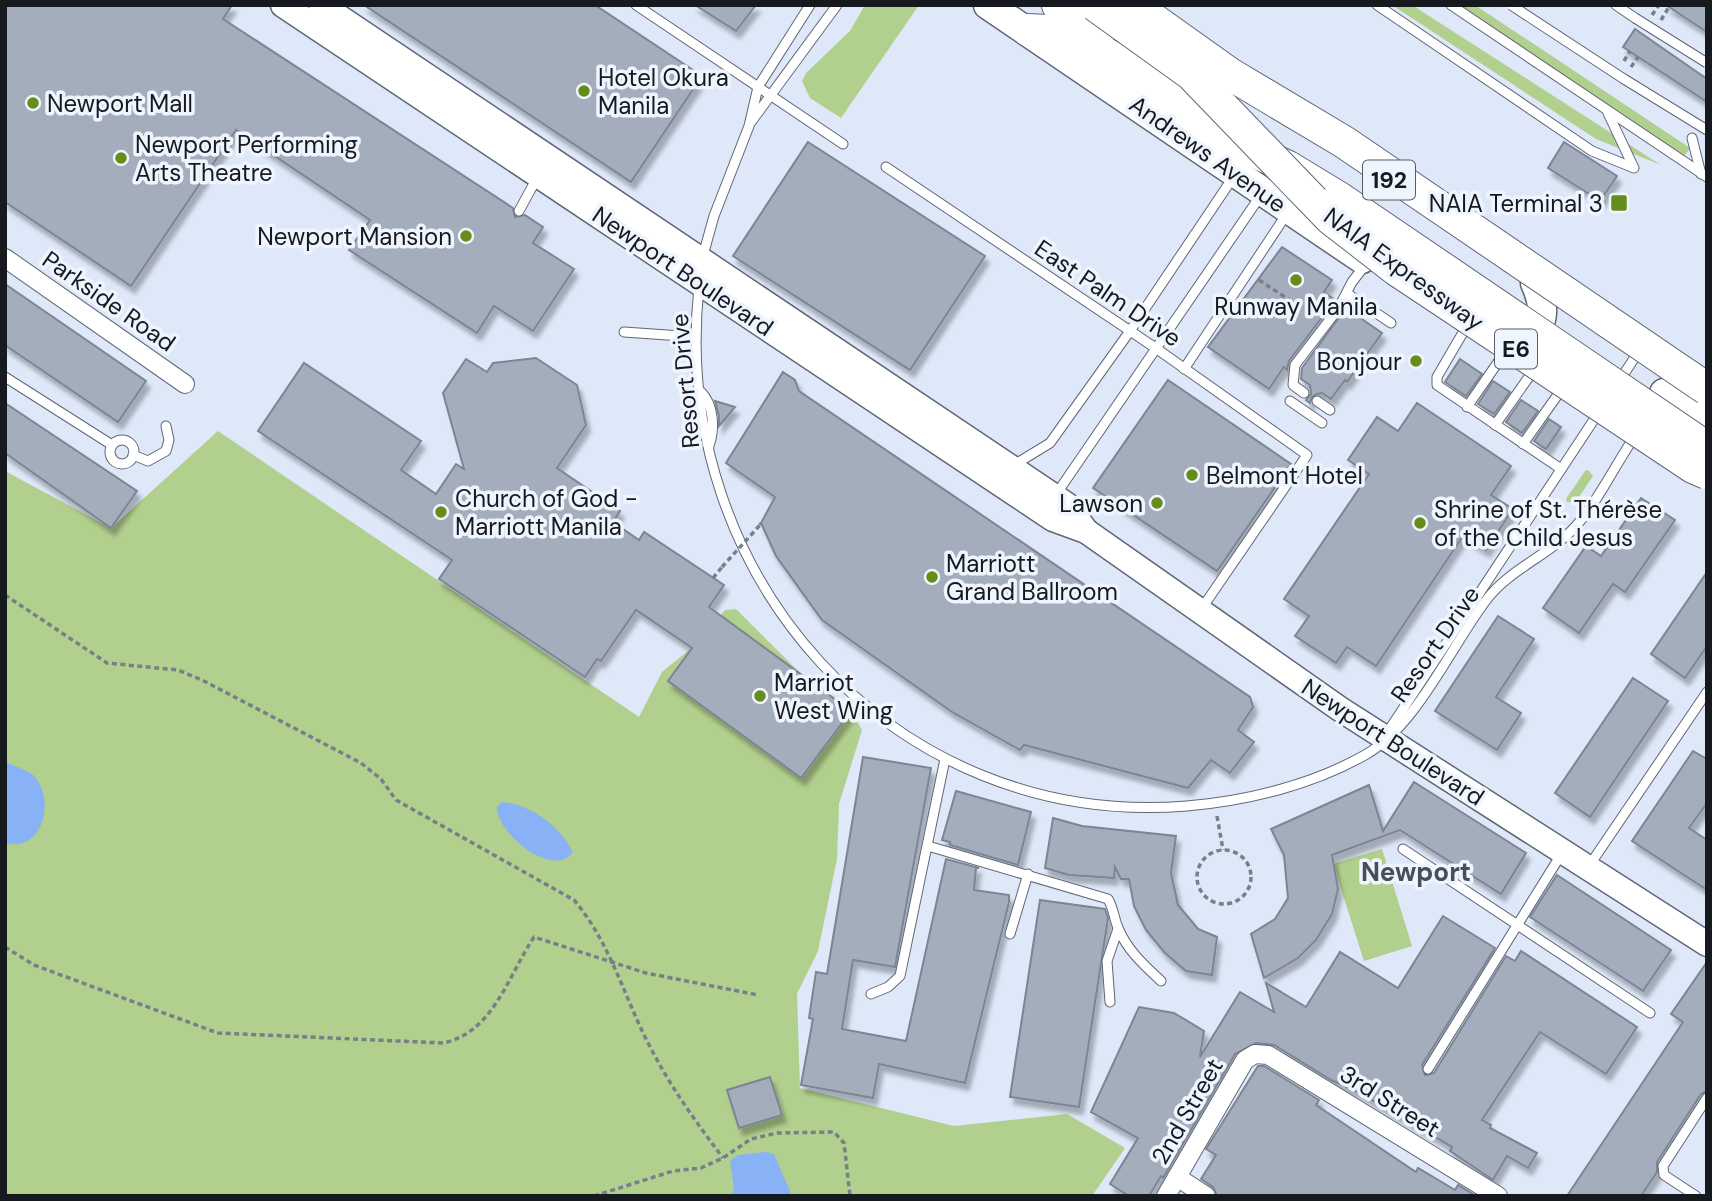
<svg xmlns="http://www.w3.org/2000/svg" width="1712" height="1201" viewBox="0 0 1712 1201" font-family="'DM Sans',sans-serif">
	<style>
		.green { fill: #b1cf8d }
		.water { fill: #88b1f6 }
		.building { fill: #a3adbc; stroke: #7c8594; stroke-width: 2; filter: url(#shadow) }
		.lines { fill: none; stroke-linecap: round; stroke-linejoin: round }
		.lane-casing { stroke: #5f6775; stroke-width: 11 }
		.street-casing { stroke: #5f6775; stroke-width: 20 }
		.secondary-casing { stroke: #5f6775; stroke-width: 27 }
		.primary-casing { stroke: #5f6775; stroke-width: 31 }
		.highway-casing { stroke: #5f6775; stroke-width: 34 }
		.path { stroke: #787f89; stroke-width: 3.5; stroke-dasharray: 5 3.5; stroke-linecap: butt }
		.lane { stroke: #fff; stroke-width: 9 }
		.street { stroke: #fff; stroke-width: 18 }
		.secondary { stroke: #fff; stroke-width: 24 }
		.primary { stroke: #fff; stroke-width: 28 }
		.highway { stroke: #fff; stroke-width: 32 }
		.lane-bridge-casing { stroke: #5f6775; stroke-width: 11; stroke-linecap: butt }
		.highway-bridge-casing { stroke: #5f6775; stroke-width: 34; stroke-linecap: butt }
		.path-bridge { stroke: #787f89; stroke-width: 3.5; stroke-dasharray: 5 3.5; stroke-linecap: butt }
		.lane-bridge { stroke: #fff; stroke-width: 9 }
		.highway-bridge { stroke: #fff; stroke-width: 32 }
		.poi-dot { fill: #648d1b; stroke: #eff5ff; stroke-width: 2.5 }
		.labels { text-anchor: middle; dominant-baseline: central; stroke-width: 7; stroke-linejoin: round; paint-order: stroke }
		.shield { fill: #eff5ff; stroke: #575c62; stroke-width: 2 }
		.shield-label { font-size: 23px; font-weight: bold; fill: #161a1f }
		.poi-label { font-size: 24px; fill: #161a1f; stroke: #eff5ff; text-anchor: start }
		.street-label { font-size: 24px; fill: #161a1f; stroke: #eff5ff }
		.neighbourhood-label { font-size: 26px; font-weight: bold; fill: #474f5c; stroke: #eff5ff }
	</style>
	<defs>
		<filter id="shadow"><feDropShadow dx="4" dy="7" stdDeviation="2" flood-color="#0004"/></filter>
	</defs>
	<rect width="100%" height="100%" fill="#dee8f8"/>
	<!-- green -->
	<g class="green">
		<polygon points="865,5 919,5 841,118 810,98 802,81 806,73 850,31"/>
		<polygon points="1392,5 1412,5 1661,165 1596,139"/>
		<polygon points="1456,5 1475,5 1690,148 1683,158"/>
		<polygon points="218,431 639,717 662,672 694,646 725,610 736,609 811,684 851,711 862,730 839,804 837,859 818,951 797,994 800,1088 954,1126 1067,1114 1125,1148 1092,1196 5,1196 5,471 111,528"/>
		<polygon points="1588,470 1593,476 1575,503 1567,502 1566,499 1585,471"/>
		<polygon points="1382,849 1412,946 1364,961 1333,864"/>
	</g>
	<!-- water -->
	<g class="water">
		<path d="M5 762C14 766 29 770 35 777 56 802 42 853 5 843Z"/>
		<path d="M502 802C532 805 559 826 573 852 552 880 496 832 497 807Z"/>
		<polygon points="766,1152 774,1154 792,1196 731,1196 734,1188 730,1161 738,1155"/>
	</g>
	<!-- building -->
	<g class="building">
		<polygon points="5,5 232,5 223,19 513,208 515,217 525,215 543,227 533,243 574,269 533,331 494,306 477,333 349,250 370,220 236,130 131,286 5,202"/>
		<polygon points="364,5 595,5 702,76 631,182"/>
		<polygon points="695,5 756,5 736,31"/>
		<polygon points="1666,5 1707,5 1707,32 1687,19"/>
		<polygon points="1635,29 1707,79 1707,102 1623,47"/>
		<polygon points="808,142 985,256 910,370 733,256"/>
		<polygon points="1564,142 1617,176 1600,201 1548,168"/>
		<polygon points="1282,247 1332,280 1324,292 1335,300 1289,361 1287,370 1284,367 1269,389 1208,347"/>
		<polygon points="5,284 146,381 118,422 5,345"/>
		<polygon points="1346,308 1382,333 1347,382 1345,380 1331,399 1322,393 1317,394 1312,397 1310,403 1306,400 1311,394 1310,385 1301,379 1302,368"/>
		<polygon points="536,358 577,385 586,425 557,468 620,511 613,522 639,540 644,532 724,585 709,607 851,711 801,778 668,681 692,648 636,610 601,661 597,659 585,677 439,579 452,560 258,431 304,363 421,441 401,470 436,494 456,464 464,469 443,393 466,359 487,372 493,363"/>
		<polygon points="1460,359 1482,374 1466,396 1445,382"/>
		<polygon points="783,372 795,380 799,391 1250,697 1253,707 1238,730 1254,742 1230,773 1211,760 1188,788 1024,745 1020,750 952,712 822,620 776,556 761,523 775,497 726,463"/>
		<polygon points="1168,380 1291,464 1217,571 1093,488"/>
		<polygon points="1493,381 1510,392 1494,414 1478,404"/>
		<polygon points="1521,400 1538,411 1522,433 1506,422"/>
		<polygon points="715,401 735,407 719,426 719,416"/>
		<polygon points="5,403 137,491 111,528 5,453"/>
		<polygon points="1417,403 1511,466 1491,495 1513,509 1486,550 1463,536 1376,666 1347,647 1336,663 1295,636 1309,616 1284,599 1369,474 1348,460 1377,417 1398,431"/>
		<polygon points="1549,419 1561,427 1546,449 1534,441"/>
		<polygon points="1641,498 1675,520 1625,592 1613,584 1579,633 1543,608 1586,546 1601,556"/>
		<polygon points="1707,572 1707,646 1685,678 1651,654"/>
		<polygon points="1498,616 1534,639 1496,697 1521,713 1497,750 1435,711"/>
		<polygon points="1633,678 1668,701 1590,817 1555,793"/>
		<polygon points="1693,751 1707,759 1707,803 1689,828 1707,840 1707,890 1632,841"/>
		<polygon points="863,757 931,768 895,967 853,960 842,1029 906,1041 946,859 979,868 976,868 974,890 1009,895 1009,902 965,1083 879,1064 873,1098 801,1085 813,1019 809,1018 816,972 827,974"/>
		<polygon points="1414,782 1526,853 1501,894 1400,830 1332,855 1338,889 1332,914 1316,940 1298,958 1264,978 1251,934 1275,919 1288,898 1284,855 1271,829 1369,785 1383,831"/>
		<polygon points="956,791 1031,812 1018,865 950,845 950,842 942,840"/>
		<polygon points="1053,818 1082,826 1176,836 1171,873 1178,905 1198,929 1217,937 1212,975 1186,971 1165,953 1146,930 1134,906 1129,879 1121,879 1115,867 1114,878 1069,875 1045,868"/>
		<polygon points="1557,875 1671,950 1643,991 1530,917"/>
		<polygon points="1040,900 1105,909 1108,918 1079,1107 1010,1097"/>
		<polygon points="1443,916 1495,948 1422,1065 1425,1075 1434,1073 1506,956 1515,961 1521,951 1637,1027 1606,1074 1540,1032 1482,1120 1491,1125 1490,1128 1537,1153 1528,1168 1507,1156 1493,1180 1450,1151 1452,1147 1358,1092 1331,1080 1274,1045 1256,1043 1235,1054 1163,1178 1161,1176 1149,1196 1129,1196 1110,1184 1138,1138 1091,1112 1139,1007 1174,1013 1204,1031 1200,1057 1240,992 1274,1012 1266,983 1306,1007 1340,952 1398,988"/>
		<polygon points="1707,962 1707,1091 1701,1094 1657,1162 1657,1172 1641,1196 1567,1196 1683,1022 1671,1014"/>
		<polygon points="1258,1066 1264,1066 1319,1100 1316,1105 1416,1172 1418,1168 1455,1190 1458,1185 1476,1196 1217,1196 1213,1187 1201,1179 1216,1155 1206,1149"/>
		<polygon points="770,1077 782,1115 739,1128 727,1090"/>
	</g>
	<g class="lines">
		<!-- lane casing -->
		<g class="lane-casing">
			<g id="lane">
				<polyline points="636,5 843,144"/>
				<polyline points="1377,5 1592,151 1634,168"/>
				<polyline points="1451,5 1707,177"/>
				<polyline points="1616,5 1635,18"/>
				<polyline points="1624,79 1707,130"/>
				<polyline points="1608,113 1633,166"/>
				<polyline points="751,122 837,5"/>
				<polyline points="1692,138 1701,174"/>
				<polyline points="886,167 1157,349 1307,455 1200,611"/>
				<polyline points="519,211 538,176"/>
				<polyline points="702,259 714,216 749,126 758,87 810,5"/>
				<path d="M699 287C668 574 893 830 1187 806 1247 801 1312 785 1365 755 1417 726 1451 646 1487 599 1510 569 1551 554 1576 526 1599 500 1615 465 1635 436"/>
				<polyline points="1348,294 1391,323"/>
				<polyline points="1465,329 1437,377 1437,385 1561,469"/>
				<polyline points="624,332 696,337"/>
				<polyline points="1184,369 1288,212"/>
				<polyline points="5,377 112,445"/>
				<polyline points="1618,383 1637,354"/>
				<path d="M701 392C714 405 715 429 709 446"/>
				<polyline points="1304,393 1293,385 1295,365 1338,309 1352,282 1366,264"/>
				<polyline points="1290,401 1322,423"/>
				<polyline points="1317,401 1330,410"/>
				<polyline points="1467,407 1503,355"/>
				<polyline points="1495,425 1531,374"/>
				<circle cx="122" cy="452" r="12"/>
				<polyline points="1523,444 1559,393"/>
				<polyline points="133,455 148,461 166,451 169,440 166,426"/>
				<polyline points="1014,465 1050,443 1130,331 1234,176"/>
				<polyline points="1055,496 1261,195"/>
				<polyline points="1389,730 1599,412"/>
				<path d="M928 846 1108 899C1114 909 1114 920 1119 930 1128 951 1145 966 1161 981"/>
				<polyline points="1403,849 1650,1013"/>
				<polyline points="1589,866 1707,692"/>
				<polyline points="1010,934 1028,874"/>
				<polyline points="871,994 888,987 900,976 945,759"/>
				<polyline points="1110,1002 1107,961 1118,929"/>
				<polyline points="1428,1069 1562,853"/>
				<polyline points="1696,1196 1664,1175 1663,1166 1707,1098"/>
			</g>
		</g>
		<!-- street casing -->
		<g class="street-casing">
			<g id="street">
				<polyline points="5,258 185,384"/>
				<polyline points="1177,1177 1206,1196"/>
				<polyline points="1166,1196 1245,1060 1255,1054 1268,1055 1498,1196"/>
			</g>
		</g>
		<!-- secondary casing -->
		<g class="secondary-casing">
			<g id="secondary">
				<polyline points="283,5 1053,519 1086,531 1340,709 1707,944"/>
				<polyline points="321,5 1067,505 1086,531"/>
			</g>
		</g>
		<!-- primary casing -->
		<g class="primary-casing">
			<g id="primary">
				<polyline points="988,5 1362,259"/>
				<path d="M1518 342C1547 331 1546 307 1535 283"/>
				<polyline points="1664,393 1707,423"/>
			</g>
		</g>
		<!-- highway casing -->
		<g class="highway-casing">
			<g id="highway">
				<polyline points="1058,5 1099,32"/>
				<polyline points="1028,30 1067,32 1134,70 1247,148 1288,167 1339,198"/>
			</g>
		</g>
		<!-- path -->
		<g class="path">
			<polyline points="1652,15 1659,5"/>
			<polyline points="1661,20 1669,7"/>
			<polyline points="1624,61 1630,51"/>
			<polyline points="1631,67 1638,57"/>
			<polyline points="1259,280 1297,305"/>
			<polyline points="760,525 761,523"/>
			<polyline points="713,578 722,567"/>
			<path d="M5 595 107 663 178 670 202 680 361 763 381 779 396 800 574 900C613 946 626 1005 655 1056 674 1092 699 1126 723 1158"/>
			<polyline points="1217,816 1223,850"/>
			<circle cx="1224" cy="877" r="27"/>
			<path d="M5 947 34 965 218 1033 443 1043C493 1033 508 976 534 937L646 973 758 995"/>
			<polyline points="594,1196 673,1171 701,1168 723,1158 751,1139 777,1133 834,1132 844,1143 850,1196"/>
		</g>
		<!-- lane -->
		<use href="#lane" class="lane"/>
		<!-- street -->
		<use href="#street" class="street"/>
		<!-- secondary -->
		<use href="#secondary" class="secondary"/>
		<!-- primary -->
		<use href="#primary" class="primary"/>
		<!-- highway -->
		<use href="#highway" class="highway"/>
		<!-- lane-bridge casing -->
		<g class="lane-bridge-casing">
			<g id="lane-bridge">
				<polyline points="1511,5 1624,79"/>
				<polyline points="1635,18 1707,63"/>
			</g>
		</g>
		<!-- highway-bridge casing -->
		<g class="highway-bridge-casing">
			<g id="highway-bridge">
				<polyline points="1095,5 1191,74 1330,218 1397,270 1693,467 1707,473"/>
				<polyline points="1133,5 1230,74 1344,142 1707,389"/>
				<polyline points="1339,198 1707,448"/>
			</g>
		</g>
		<!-- path-bridge -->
		<polyline class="path-bridge" points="722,567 760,525"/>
		<!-- lane-bridge -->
		<use href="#lane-bridge" class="lane-bridge"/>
		<!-- highway-bridge -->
		<use href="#highway-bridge" class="highway-bridge"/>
	</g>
	<!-- markers -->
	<g class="poi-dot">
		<circle cx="584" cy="91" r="7"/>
		<circle cx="33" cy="103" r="7"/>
		<circle cx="121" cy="158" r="7"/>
		<rect x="1610" y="194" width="18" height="18" rx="3.5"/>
		<circle cx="466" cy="236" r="7"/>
		<circle cx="1296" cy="280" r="7"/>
		<circle cx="1416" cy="361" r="7"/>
		<circle cx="1192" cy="475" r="7"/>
		<circle cx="1157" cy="503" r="7"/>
		<circle cx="441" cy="512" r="7"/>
		<circle cx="1420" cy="523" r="7"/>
		<circle cx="932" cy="577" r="7"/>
		<circle cx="760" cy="696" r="7"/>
	</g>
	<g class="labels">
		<!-- shield labels -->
		<g class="shield">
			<rect x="1363" y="160.5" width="52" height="39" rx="5"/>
			<rect x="1495" y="329.5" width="42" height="39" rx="5"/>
		</g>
		<g class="shield-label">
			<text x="1389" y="180">192</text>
			<text x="1516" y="349">E6</text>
		</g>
		<!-- poi labels -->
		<g class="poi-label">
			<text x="598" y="77">Hotel Okura<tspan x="598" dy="28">Manila</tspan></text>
			<text x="47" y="103">Newport Mall</text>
			<text x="135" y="144">Newport Performing<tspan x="135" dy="28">Arts Theatre</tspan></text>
			<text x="1603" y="203" text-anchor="end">NAIA Terminal 3</text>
			<text x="452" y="236" text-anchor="end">Newport Mansion</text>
			<text x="1296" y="306" text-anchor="middle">Runway Manila</text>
			<text x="1402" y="361" text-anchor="end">Bonjour</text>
			<text x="1206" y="475">Belmont Hotel</text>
			<text x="455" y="498">Church of God -<tspan x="455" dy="28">Marriott Manila</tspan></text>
			<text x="1143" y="503" text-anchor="end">Lawson</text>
			<text x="1434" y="509">Shrine of St. Thérèse<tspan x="1434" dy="28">of the Child Jesus</tspan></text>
			<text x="946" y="563">Marriott<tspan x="946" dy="28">Grand Ballroom</tspan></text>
			<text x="774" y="682">Marriot<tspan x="774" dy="28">West Wing</tspan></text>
		</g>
		<!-- street labels -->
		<g class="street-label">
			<text transform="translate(1208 154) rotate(35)">Andrews Avenue</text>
			<text transform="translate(1404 269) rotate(36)">NAIA Expressway</text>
			<text transform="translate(683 271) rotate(34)">Newport Boulevard</text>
			<text transform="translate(1108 293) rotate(34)">East Palm Drive</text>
			<text transform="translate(109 301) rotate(35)">Parkside Road</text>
			<text transform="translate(685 381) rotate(-95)">Resort Drive</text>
			<text transform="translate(1435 644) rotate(-55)">Resort Drive</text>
			<text transform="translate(1393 742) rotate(33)">Newport Boulevard</text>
			<text transform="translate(1390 1101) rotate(32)">3rd Street</text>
			<text transform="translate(1187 1111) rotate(-60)">2nd Street</text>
		</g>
		<!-- neighbourhood labels -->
		<g class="neighbourhood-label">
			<text x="1416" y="872">Newport</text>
		</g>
	</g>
	<!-- border -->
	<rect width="1712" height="1201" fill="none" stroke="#161a1f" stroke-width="14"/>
</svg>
